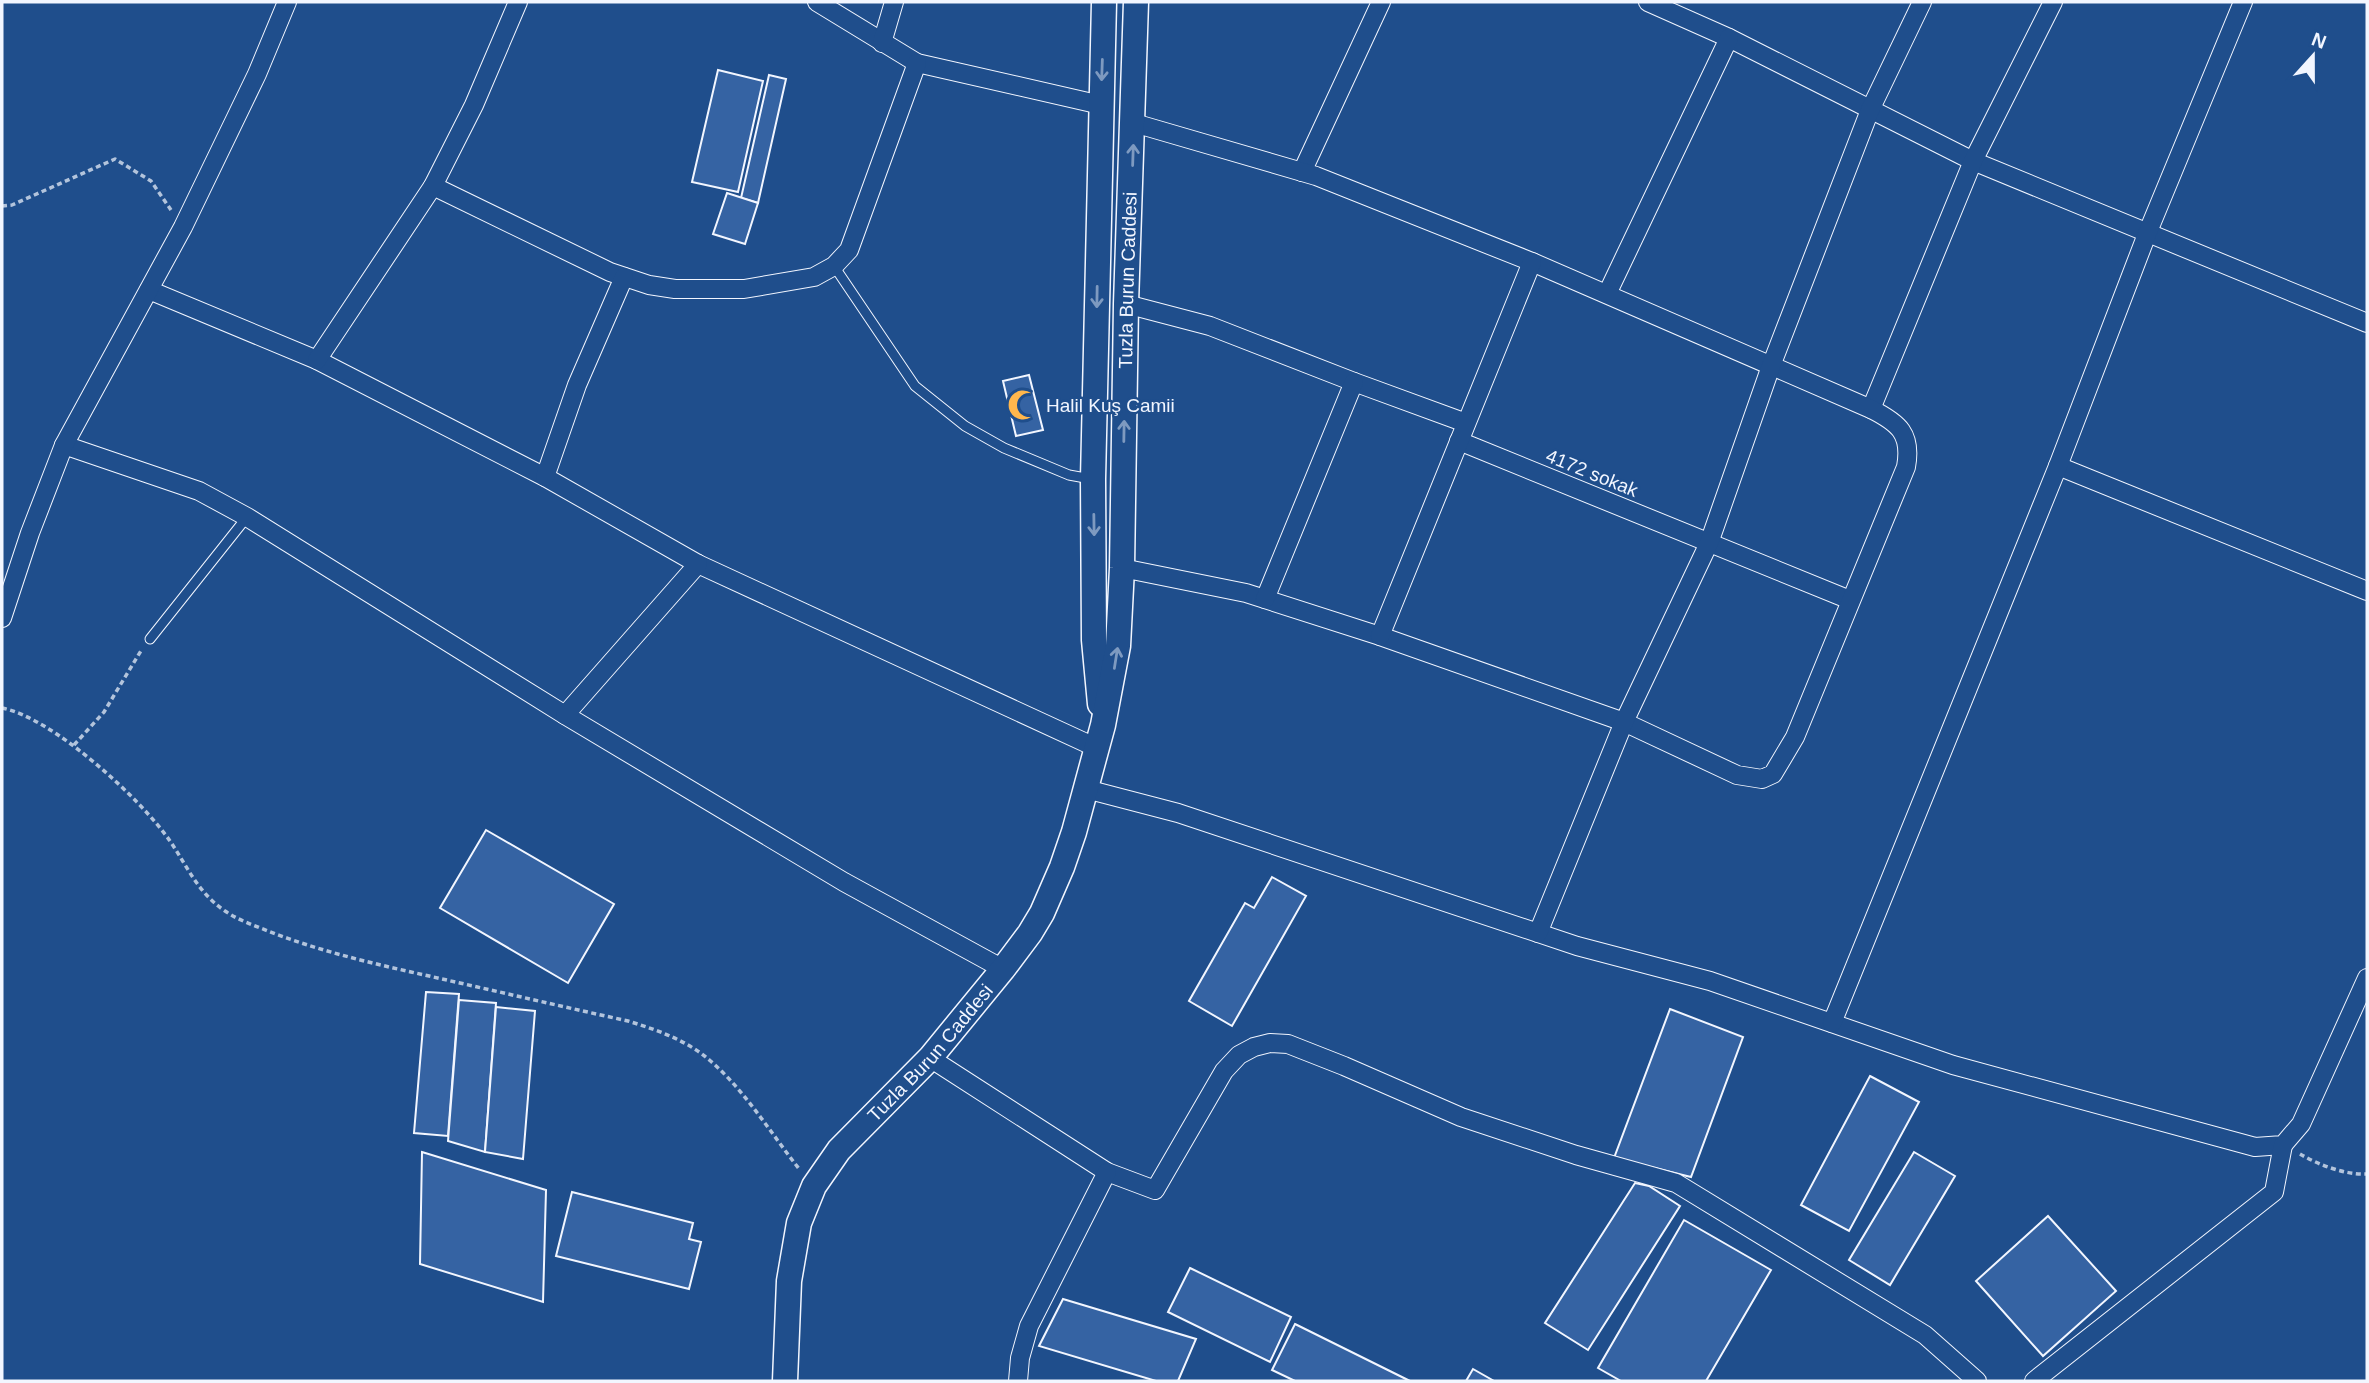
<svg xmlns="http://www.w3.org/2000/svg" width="2369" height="1383" viewBox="0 0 2369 1383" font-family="Arial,sans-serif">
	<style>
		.building { fill: #3563a3; stroke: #f2f6ff; stroke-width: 2 }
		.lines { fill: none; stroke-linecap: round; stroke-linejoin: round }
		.lane-casing { stroke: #f2f6ff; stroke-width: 11 }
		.street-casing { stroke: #f2f6ff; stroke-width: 20 }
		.secondary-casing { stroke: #f2f6ff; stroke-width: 27 }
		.path { stroke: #b3c4dc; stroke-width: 3.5; stroke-dasharray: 5 3.5; stroke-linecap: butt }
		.lane { stroke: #1f4e8c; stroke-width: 9 }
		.street { stroke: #1f4e8c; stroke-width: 18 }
		.secondary { stroke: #1f4e8c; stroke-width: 24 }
		.oneway { stroke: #7e9ac0 }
		.labels { text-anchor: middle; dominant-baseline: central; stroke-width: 5; stroke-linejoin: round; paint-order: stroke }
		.street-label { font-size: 19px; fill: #f2f6ff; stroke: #1f4e8c }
		.poi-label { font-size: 19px; fill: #f2f6ff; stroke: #1f4e8c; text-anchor: start }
	</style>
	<rect width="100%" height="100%" fill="#1f4e8c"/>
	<!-- building -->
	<g class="building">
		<polygon points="718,70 763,81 738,192 692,182"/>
		<polygon points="769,75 786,79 758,203 741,198"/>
		<polygon points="727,193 758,203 745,244 713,234"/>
		<polygon points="1029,375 1043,430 1016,436 1003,381"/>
		<polygon points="486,830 614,904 568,983 440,908"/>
		<polygon points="1272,877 1306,896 1232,1026 1189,1001 1245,903 1254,908"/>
		<polygon points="426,992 459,994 448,1136 414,1133"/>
		<polygon points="459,1000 496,1003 485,1152 448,1141"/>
		<polygon points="496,1007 535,1011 523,1159 485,1152"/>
		<polygon points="1670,1009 1743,1037 1691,1177 1614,1158"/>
		<polygon points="1870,1076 1919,1102 1849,1231 1801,1205"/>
		<polygon points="422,1152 546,1190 543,1302 420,1264"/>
		<polygon points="1914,1152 1955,1176 1890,1285 1849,1260"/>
		<polygon points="1635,1183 1649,1186 1680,1206 1588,1350 1545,1323"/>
		<polygon points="572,1192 693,1223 689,1239 701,1242 689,1289 556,1256"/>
		<polygon points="2048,1216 2116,1291 2043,1356 1976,1281"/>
		<polygon points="1684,1220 1771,1270 1706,1381 1621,1381 1598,1368"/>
		<polygon points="1190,1268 1291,1317 1270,1362 1168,1312"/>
		<polygon points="1063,1299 1196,1339 1178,1381 1156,1381 1039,1346"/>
		<polygon points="1295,1324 1410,1381 1295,1381 1272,1370"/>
		<polygon points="1473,1369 1494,1381 1466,1381"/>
	</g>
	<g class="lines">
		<!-- lane casing -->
		<g class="lane-casing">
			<g id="lane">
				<polyline points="834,266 915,386 965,426 1004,448 1069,475 1091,479"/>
				<polyline points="150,639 247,517"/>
			</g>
		</g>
		<!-- street casing -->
		<g class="street-casing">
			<g id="street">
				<polyline points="817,2 917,63 1101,105"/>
				<polyline points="1648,2 1729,38 1973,161 2367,323"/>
				<polyline points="882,43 894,2"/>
				<polyline points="1302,172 1381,2"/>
				<polyline points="433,186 610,272 649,285 675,289 744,289 814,277 834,266 849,250 917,63"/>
				<polyline points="149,290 317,360 545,477 698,564 1097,748"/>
				<polyline points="1607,294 1729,38"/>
				<polyline points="1126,304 1210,326 1354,382 1466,423"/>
				<polyline points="317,360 433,186 474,105 518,2"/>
				<polyline points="1871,409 1973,161 2053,2"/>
				<polyline points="1459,441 1850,600"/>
				<polyline points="64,445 199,491 247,517 565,715 844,882 1003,969"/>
				<polyline points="2058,466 2367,591"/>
				<polyline points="545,477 577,385 624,277"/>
				<path d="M1122 568 1246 593 1380 636 1624 722 1737 775 1762 779 1773 774 1795 737 1906 467C1912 434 1899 423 1871 409L1532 262 1316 176 1134 123"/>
				<polyline points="1265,599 1354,382"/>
				<polyline points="2,618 30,533 64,445 183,227 257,74 287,2"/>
				<polyline points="1380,636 1532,262"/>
				<polyline points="565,715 698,564"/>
				<polyline points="1086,789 1178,813 1577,946 1710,981 1953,1065 2255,1147 2283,1145 2301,1124 2367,978"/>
				<polyline points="1538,933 1624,722 1709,543 1771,366 1870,110 1922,2"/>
				<polyline points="1832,1023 2058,466 2147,234 2243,2"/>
				<polyline points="930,1058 1107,1172 1155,1190 1224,1071 1239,1055 1254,1047 1270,1043 1288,1044 1344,1066 1461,1117 1576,1155 1676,1183 1925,1335 1977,1381"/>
				<polyline points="1018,1381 1020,1358 1029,1326 1107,1172"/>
				<polyline points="2034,1381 2274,1192 2283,1145"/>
			</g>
		</g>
		<!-- secondary casing -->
		<g class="secondary-casing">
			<g id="secondary">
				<polyline points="1100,704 1094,640 1093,479 1104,2"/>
				<path id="s1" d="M785 1381 789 1281 799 1223 814 1186 839 1150 930 1058 1003 969 1030 933 1042 913 1062 867 1074 832 1103 725 1118 646 1122 568 1126 304 1136 2"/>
			</g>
		</g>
		<!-- path -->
		<g class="path">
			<polyline points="2,206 12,205 115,159 151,181 171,210"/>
			<path d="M2 708C53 718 140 798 170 841 187 866 198 893 225 911 238 920 253 925 268 931 314 949 362 961 411 972 483 988 555 1005 628 1021 654 1029 680 1038 702 1054 741 1084 769 1131 800 1170"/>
			<polyline points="74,745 104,712 142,649"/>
			<path d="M2300 1154C2319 1165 2345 1175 2367 1174"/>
		</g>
		<!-- lane -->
		<use href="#lane" class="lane"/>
		<!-- street -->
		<use href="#street" class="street"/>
		<!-- secondary -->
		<use href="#secondary" class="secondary"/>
	</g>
	<!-- one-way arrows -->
	<defs><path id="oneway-shaft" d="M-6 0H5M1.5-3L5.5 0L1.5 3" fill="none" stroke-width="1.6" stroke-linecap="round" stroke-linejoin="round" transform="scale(1.75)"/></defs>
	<g class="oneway">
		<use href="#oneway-shaft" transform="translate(1102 70) rotate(92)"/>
		<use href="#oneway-shaft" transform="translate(1133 155) rotate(-88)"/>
		<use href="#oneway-shaft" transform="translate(1097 297) rotate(91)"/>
		<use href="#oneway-shaft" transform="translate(1124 431) rotate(-89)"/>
		<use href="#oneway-shaft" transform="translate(1094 525) rotate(89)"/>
		<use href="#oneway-shaft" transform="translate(1116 658) rotate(-81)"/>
	</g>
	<!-- icons -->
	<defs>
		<g id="mosque-bare" transform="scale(2.415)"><path d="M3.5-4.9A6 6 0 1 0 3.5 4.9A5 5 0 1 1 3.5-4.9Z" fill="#ffb74d" stroke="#1f4e8c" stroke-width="2.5" paint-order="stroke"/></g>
	</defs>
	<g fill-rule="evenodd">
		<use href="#mosque-bare" x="1023" y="405"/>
	</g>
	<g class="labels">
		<!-- street labels -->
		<g class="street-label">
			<text stroke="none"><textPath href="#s1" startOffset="1200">Tuzla Burun Caddesi</textPath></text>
			<text transform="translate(1592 473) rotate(22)">4172 sokak</text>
			<text stroke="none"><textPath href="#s1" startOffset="376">Tuzla Burun Caddesi</textPath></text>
		</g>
		<!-- poi labels -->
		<g class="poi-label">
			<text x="1046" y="405">Halil Kuş Camii</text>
		</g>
	</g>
	<!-- border -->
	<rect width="2369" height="1383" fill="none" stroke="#f2f6ff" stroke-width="7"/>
	<!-- north arrow -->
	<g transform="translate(2313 56) rotate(21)" stroke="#1f4e8c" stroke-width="5" paint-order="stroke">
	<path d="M0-5L12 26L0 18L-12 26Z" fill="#f2f6ff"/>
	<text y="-10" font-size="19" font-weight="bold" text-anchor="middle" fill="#f2f6ff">N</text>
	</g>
</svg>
